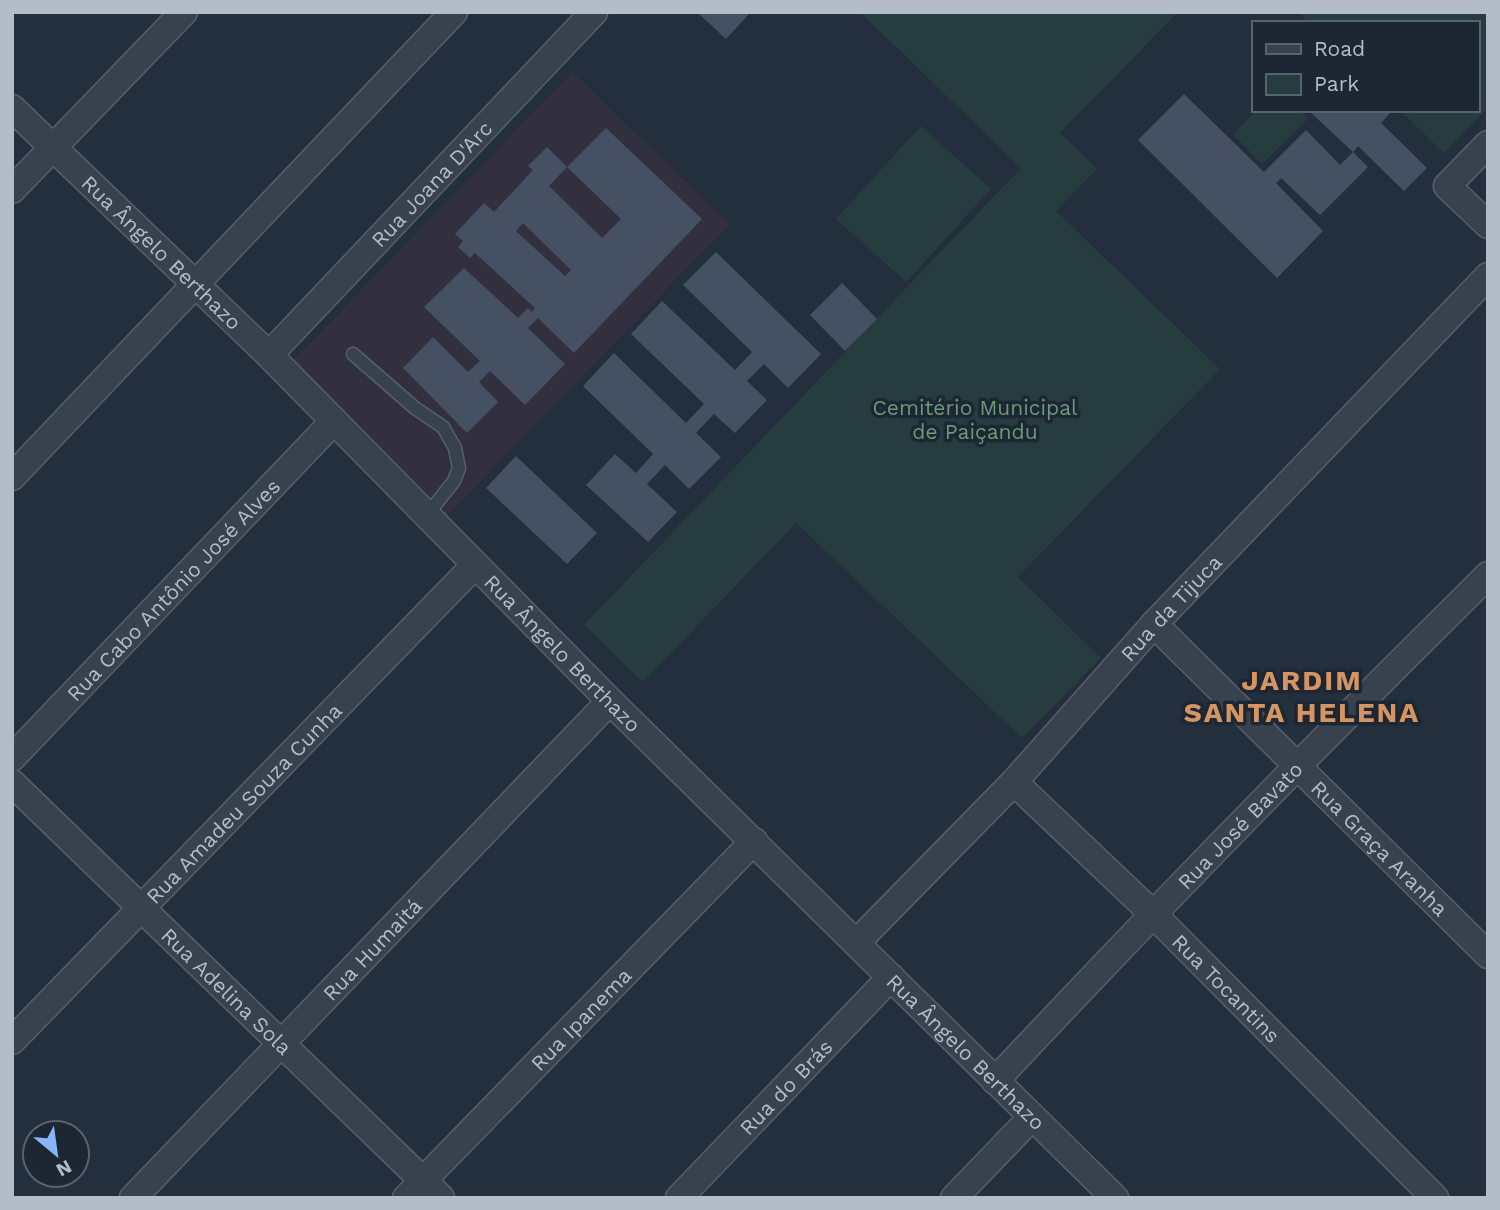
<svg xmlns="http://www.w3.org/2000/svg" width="1500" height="1210" viewBox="0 0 1500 1210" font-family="'Work Sans',sans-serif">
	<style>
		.medical { fill: #32303f }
		.green { fill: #263c3f }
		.building { fill: #455162; fill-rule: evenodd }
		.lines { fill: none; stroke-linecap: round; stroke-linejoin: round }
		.lane-casing { stroke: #565f6c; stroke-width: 15 }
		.street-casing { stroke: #565f6c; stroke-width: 29 }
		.lane { stroke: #38414e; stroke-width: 12 }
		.street { stroke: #38414e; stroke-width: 26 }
		.labels { text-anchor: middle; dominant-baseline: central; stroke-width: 7; stroke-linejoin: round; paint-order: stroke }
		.street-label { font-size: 21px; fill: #b4bcc9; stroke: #1d2633 }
		.park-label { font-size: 21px; fill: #6b9a76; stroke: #1d2633 }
		.district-label { font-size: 28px; font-weight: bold; letter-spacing: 2px; fill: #d59563; stroke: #1d2633 }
	</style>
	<rect width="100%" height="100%" fill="#242f3e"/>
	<!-- medical -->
	<polygon class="medical" points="572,72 730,224 445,518 286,368"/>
	<!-- green -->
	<g class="green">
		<polygon points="860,12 1178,12 1060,133 1097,169 1056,211 1220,369 1018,577 1101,658 1022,738 796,523 643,682 584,625 1021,168"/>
		<polygon points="1299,12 1488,12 1488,108 1444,153 1400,110 1477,110 1477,23 1309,23"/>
		<polygon points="1257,110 1300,110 1308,119 1262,164 1233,134"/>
		<polygon points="921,126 991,189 906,282 836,219"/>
	</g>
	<!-- building -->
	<g class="building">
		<polygon points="697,12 751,12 726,39"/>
		<polygon points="1184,94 1264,172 1306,130 1340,165 1353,152 1368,167 1320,215 1281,178 1276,183 1323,231 1277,278 1138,140"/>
		<polygon points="1308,110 1393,110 1381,123 1427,168 1404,191 1358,146 1353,152"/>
		<path d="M606 128 702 219 574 353 538 318 528 328 565 364 525 405 490 371 479 382 498 402 467 433 403 368 433 337 468 372 480 361 424 307 464 268 518 318 528 308 532 312 535 308 475 253 470 258 458 247 463 241 455 234 484 203 494 212 533 170 528 166 547 147 567 167 549 186 602 238 621 219 567 167ZM523 223 571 270 565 276 516 231Z"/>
		<polygon points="716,252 821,354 788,388 764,364 747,381 767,400 735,433 714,414 696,433 721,457 689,489 665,465 647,484 677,512 648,542 586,485 615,454 636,473 653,454 583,386 614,353 686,423 704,404 631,334 662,301 735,370 752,352 683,285"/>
		<polygon points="842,283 877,319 845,351 810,315"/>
		<polygon points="516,456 597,533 567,564 486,488"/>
	</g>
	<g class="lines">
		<!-- lane casing -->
		<g class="lane-casing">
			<polyline id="lane" points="353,354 415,408 443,427 455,448 459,468 454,481 427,515"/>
		</g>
		<!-- street casing -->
		<g class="street-casing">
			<g id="street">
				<path id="s1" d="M12 108 269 355 610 701 1115 1198"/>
				<polyline points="1488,144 1447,186 1488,225"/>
				<polyline points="12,190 184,12"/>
				<path id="s2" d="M269 355 594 12"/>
				<polyline points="12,477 454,12"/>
				<path id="s3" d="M1154 624 1488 955"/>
				<path id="s4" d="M12 758 334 421"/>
				<path id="s5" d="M1014 782 1152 913 1435 1198"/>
				<path id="s6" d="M12 783 441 1198"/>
				<path id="s7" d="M856 943 1014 782 1154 624 1488 276"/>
				<path id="s8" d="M12 1041 475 565"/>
				<path id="s9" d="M995 1081C1156 909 1320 741 1488 575"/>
				<path id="s10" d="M133 1198 610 701"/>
				<path id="s11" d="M406 1198 754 841"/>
				<path id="s12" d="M679 1198 891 977"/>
				<polyline points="954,1198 1032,1117"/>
			</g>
		</g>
		<!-- lane -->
		<use href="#lane" class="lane"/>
		<!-- street -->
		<use href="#street" class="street"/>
	</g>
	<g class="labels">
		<!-- street labels -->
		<g class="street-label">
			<text stroke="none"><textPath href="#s2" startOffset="236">Rua Joana D'Arc</textPath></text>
			<text stroke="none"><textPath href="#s1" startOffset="208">Rua Ângelo Berthazo</textPath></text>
			<text stroke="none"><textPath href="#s4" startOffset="233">Rua Cabo Antônio José Alves</textPath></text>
			<text stroke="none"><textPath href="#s7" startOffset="460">Rua da Tijuca</textPath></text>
			<text stroke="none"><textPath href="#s1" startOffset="775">Rua Ângelo Berthazo</textPath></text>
			<text stroke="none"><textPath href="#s8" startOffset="332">Rua Amadeu Souza Cunha</textPath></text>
			<text stroke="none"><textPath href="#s9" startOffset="354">Rua José Bavato</textPath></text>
			<text stroke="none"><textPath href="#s3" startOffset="318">Rua Graça Aranha</textPath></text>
			<text stroke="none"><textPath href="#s10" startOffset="345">Rua Humaitá</textPath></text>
			<text stroke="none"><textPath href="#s5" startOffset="296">Rua Tocantins</textPath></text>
			<text stroke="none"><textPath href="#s6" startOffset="299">Rua Adelina Sola</textPath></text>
			<text stroke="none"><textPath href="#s11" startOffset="250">Rua Ipanema</textPath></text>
			<text stroke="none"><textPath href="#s1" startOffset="1342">Rua Ângelo Berthazo</textPath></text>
			<text stroke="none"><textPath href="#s12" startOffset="154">Rua do Brás</textPath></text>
		</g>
		<!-- park labels -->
		<g class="park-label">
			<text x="975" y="407">Cemitério Municipal<tspan x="975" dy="24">de Paiçandu</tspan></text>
		</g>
		<!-- district labels -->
		<g class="district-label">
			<text x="1302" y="680">JARDIM<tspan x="1302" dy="32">SANTA HELENA</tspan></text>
		</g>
	</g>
	<!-- border -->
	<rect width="1500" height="1210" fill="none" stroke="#b4bcc9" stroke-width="28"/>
	<!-- legend -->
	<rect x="1252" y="21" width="228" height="91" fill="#1d2633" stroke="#59626f" stroke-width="2"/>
	<rect x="1266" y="44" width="35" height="10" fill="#38414e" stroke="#59626f" stroke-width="2"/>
	<text x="1314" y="56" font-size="21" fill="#b4bcc9">Road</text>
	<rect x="1266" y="74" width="35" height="21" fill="#263c3f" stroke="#59626f" stroke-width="2"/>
	<text x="1314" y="91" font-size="21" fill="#b4bcc9">Park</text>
	<!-- north arrow -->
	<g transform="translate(56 1154) rotate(151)"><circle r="33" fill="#1d2633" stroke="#59626f" stroke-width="2"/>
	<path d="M0-5L12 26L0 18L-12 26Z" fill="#8ab4f8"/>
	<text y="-10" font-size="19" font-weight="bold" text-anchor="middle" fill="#b4bcc9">N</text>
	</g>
</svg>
